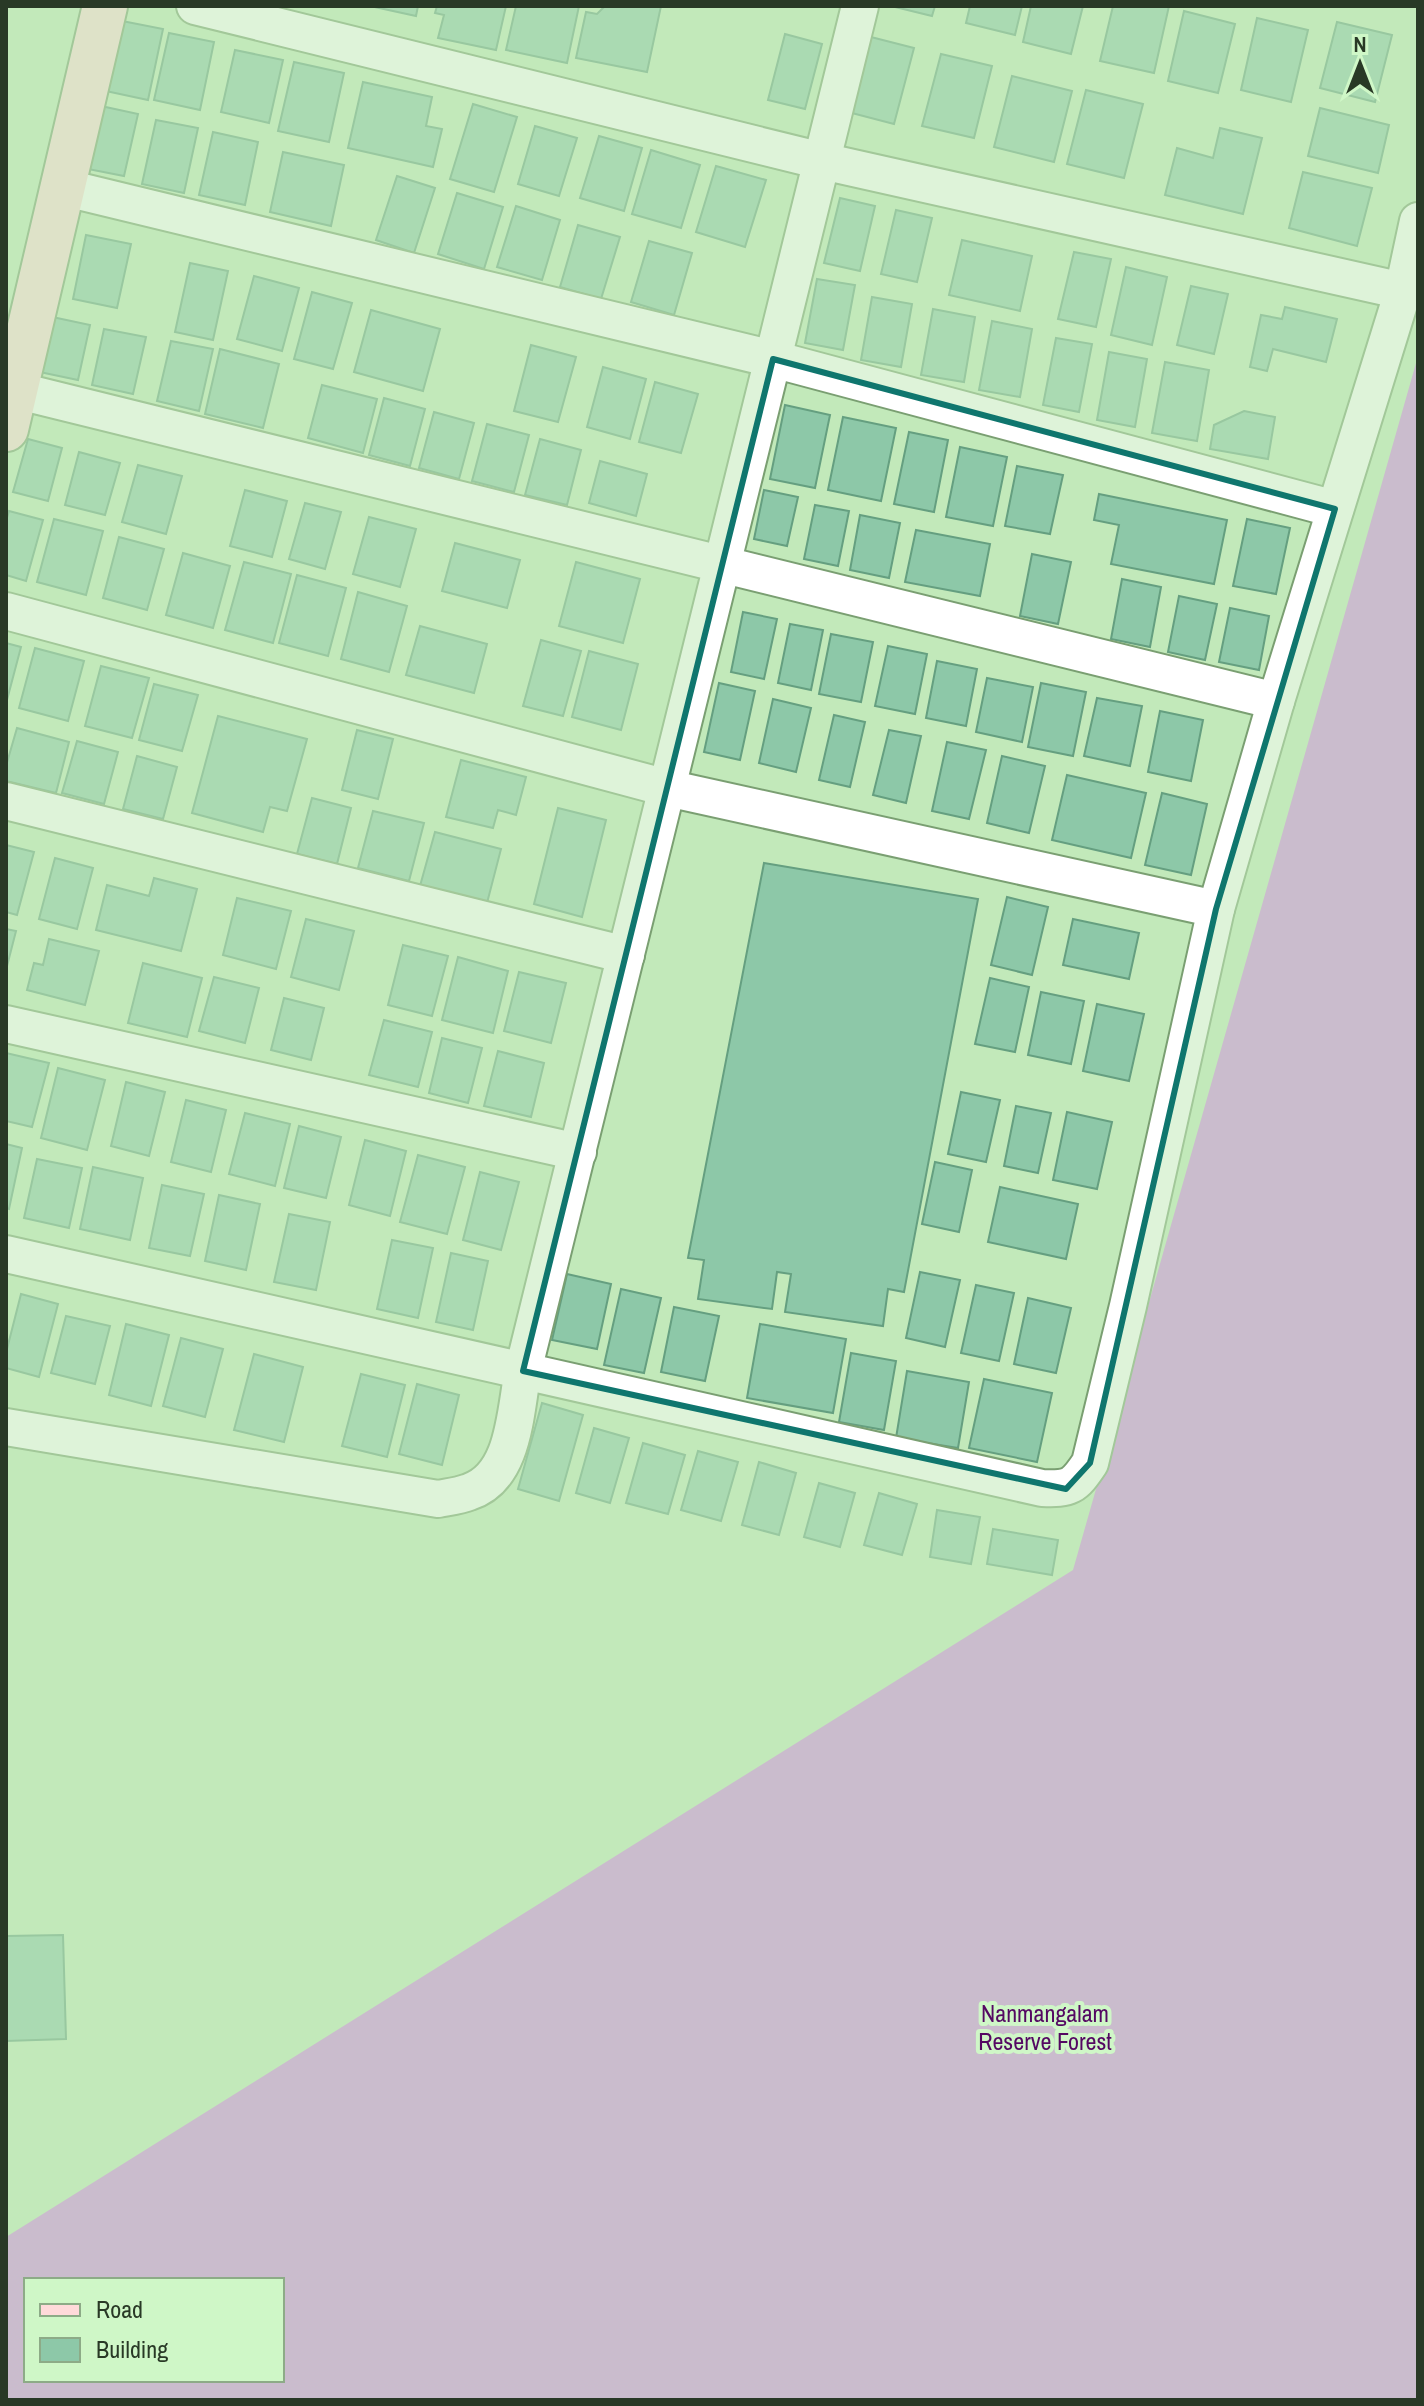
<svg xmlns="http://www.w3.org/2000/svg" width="1424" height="2406" viewBox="0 0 1424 2406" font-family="'Archivo Narrow',sans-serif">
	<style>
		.forest { fill: #d385e4; fill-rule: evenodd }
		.building { fill: #8dc8a8; stroke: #659f80; stroke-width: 2 }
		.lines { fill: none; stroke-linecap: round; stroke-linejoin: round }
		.street-casing { stroke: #7a9f72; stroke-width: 40 }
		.secondary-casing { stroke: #7a9f72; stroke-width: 48 }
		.street { stroke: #fff; stroke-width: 36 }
		.secondary { stroke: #ffdada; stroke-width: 44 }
		.marked { fill: none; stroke: #0f766e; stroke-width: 6; stroke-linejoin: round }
		.labels { text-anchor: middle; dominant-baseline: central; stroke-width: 8; stroke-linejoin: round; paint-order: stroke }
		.park-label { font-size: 24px; fill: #540862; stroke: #cff7c7 }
	</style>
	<rect width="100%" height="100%" fill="#c2e9ba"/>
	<!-- forest -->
	<path class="forest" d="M1418 356V2400H6V2237L1073 1570ZM26 2280H282V2380H26Z"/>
	<!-- building -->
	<g class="building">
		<polygon points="370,6 418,6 416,16"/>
		<polygon points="437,6 506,6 496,50 438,38 444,15 435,13"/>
		<polygon points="516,6 579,6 567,63 506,50"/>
		<polygon points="605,6 661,6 647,72 576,58 586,12 597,14"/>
		<polygon points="891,6 935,6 932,16"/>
		<polygon points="970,6 1022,6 1015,35 966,23"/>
		<polygon points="1031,6 1083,6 1071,54 1023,42"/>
		<polygon points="1113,6 1169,6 1154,73 1100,61"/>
		<polygon points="1184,11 1235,24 1218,93 1168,81"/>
		<polygon points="1257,18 1308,30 1291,102 1241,90"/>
		<polygon points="117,20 163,29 148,100 101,90"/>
		<polygon points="1337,22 1392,35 1375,102 1320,88"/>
		<polygon points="169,33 214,42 200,110 154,100"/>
		<polygon points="785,34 822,44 805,109 768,100"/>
		<polygon points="867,36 914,48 894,124 848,112"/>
		<polygon points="235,50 283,60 269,123 221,112"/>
		<polygon points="941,54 992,66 974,138 922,126"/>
		<polygon points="294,62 344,73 329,142 278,131"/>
		<polygon points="1012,76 1072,91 1054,162 994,147"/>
		<polygon points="363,82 432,97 426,126 442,129 433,167 348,148"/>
		<polygon points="1086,90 1143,104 1124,178 1067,164"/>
		<polygon points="473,104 517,117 494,192 450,179"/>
		<polygon points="101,106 138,114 124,176 88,169"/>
		<polygon points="1320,108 1389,125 1378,173 1308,156"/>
		<polygon points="156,120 198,128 184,193 142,184"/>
		<polygon points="535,126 577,138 559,196 518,184"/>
		<polygon points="1220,128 1262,138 1243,214 1165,195 1177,148 1213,158"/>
		<polygon points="213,132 258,142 245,205 199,195"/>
		<polygon points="599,136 642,148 624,211 580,198"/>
		<polygon points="651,150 700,165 681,228 632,214"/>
		<polygon points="283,152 344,165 331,226 270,212"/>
		<polygon points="716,166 766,180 745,247 696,232"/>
		<polygon points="1303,172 1372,188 1357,246 1289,228"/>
		<polygon points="397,176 435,188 414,253 376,240"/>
		<polygon points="457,193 503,207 484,269 438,254"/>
		<polygon points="840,198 875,206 860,271 824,263"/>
		<polygon points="516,206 560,220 542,280 497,267"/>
		<polygon points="896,210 932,218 917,282 881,274"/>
		<polygon points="578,225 620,237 601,299 560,287"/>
		<polygon points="86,235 131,244 117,308 73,299"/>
		<polygon points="962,240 1032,256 1020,311 949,295"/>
		<polygon points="649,241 692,253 674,315 631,302"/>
		<polygon points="1074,252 1111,259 1096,327 1058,319"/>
		<polygon points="190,263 228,271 213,340 175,332"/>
		<polygon points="1126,267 1167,277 1152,345 1111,335"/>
		<polygon points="254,276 299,288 282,351 237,339"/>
		<polygon points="817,279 855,285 843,350 805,343"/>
		<polygon points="1191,286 1228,294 1214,354 1177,345"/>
		<polygon points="312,292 352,303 333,369 294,359"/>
		<polygon points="872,297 912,304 901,367 861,360"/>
		<polygon points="1285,307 1337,319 1326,362 1273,349 1267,371 1250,367 1261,315 1282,319"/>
		<polygon points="933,309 975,317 964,382 921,375"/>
		<polygon points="371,310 440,329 423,391 354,372"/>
		<polygon points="43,315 90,325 78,380 30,370"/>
		<polygon points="992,321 1032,329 1020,397 979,390"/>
		<polygon points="104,329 146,337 133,394 92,385"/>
		<polygon points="1056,338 1092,344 1079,412 1043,405"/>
		<polygon points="171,341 213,349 199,411 157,401"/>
		<polygon points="531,345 576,357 558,422 514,411"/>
		<polygon points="220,349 279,364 263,428 205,414"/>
		<polygon points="1109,352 1147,359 1135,427 1097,420"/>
		<polygon points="1165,362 1209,370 1197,441 1152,433"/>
		<polygon points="603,367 646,379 630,439 587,427"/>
		<polygon points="655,382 698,394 681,453 639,442"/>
		<polygon points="322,385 377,399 363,453 308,438"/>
		<polygon points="384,398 425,409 410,466 369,455"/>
		<polygon points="785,405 830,415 815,488 770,479"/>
		<polygon points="1244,411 1275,417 1268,459 1210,449 1214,425"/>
		<polygon points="434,412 474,423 459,479 419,468"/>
		<polygon points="843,417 896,428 881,501 828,490"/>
		<polygon points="487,424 529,435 514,492 472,481"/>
		<polygon points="909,432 948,440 934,512 894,504"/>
		<polygon points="28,439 62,448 48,501 13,492"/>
		<polygon points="540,439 581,450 567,505 525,495"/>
		<polygon points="960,447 1007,457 993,526 946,517"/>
		<polygon points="79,452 120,463 105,515 65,505"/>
		<polygon points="600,461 647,474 636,516 589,503"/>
		<polygon points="138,465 182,476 166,534 122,522"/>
		<polygon points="1017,466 1063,475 1050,534 1005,526"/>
		<polygon points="245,490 287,501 272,557 230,546"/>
		<polygon points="764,490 798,497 787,546 754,539"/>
		<polygon points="1099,494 1227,520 1214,584 1111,564 1119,525 1094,520"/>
		<polygon points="305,503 341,512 325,569 289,559"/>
		<polygon points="815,505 849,511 838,566 804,559"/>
		<polygon points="9,511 43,520 26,581 6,575 6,521"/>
		<polygon points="860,515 900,523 889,578 850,570"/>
		<polygon points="369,517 416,529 400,587 353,574"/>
		<polygon points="54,519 103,531 86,595 37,582"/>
		<polygon points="1247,519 1290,528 1276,594 1233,586"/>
		<polygon points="916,530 990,544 980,596 905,582"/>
		<polygon points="119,537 164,549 147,610 103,598"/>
		<polygon points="455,543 520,560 507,608 442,591"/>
		<polygon points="183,553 230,566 213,628 166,615"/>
		<polygon points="1032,554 1071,562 1058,624 1020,616"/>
		<polygon points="244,562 291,574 273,643 225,630"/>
		<polygon points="576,562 640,579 623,643 559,626"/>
		<polygon points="297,575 346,588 328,656 279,643"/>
		<polygon points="1122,579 1161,587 1150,647 1111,639"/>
		<polygon points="358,592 407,606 389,672 341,659"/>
		<polygon points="1179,596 1217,604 1205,660 1168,652"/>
		<polygon points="1230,608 1269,616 1259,670 1219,662"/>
		<polygon points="743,612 777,619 764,679 731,672"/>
		<polygon points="790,624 823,630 811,690 778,683"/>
		<polygon points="420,626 487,644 474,693 406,675"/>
		<polygon points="831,634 873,642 861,702 819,694"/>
		<polygon points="541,640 581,651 563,716 523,706"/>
		<polygon points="6,643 21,647 7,700 6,700"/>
		<polygon points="888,646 927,654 915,714 875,706"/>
		<polygon points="35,648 84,661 68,721 19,708"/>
		<polygon points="589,651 638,664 621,730 572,717"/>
		<polygon points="937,661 977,669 966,726 926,718"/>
		<polygon points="101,666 149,678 132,738 85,726"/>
		<polygon points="987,678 1033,687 1022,742 976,732"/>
		<polygon points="719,683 755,691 740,760 704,752"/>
		<polygon points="1041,683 1086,692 1073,756 1028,747"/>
		<polygon points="154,684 198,695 182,751 139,740"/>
		<polygon points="1097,698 1142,706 1130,766 1084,756"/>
		<polygon points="773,699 811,708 796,772 759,763"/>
		<polygon points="1160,711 1203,720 1191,781 1148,772"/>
		<polygon points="834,715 865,722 850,787 819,780"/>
		<polygon points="218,716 307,739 287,811 270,807 263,832 192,813"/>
		<polygon points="17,728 69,742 56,793 6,781 6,766"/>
		<polygon points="357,730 393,739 378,799 342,790"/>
		<polygon points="889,730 921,736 906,803 873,795"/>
		<polygon points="77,741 118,752 104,804 62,793"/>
		<polygon points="947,742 986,750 969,819 932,811"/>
		<polygon points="137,756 177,767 163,819 123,809"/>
		<polygon points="1002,756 1045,766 1029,833 987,823"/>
		<polygon points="461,760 526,777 516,815 498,810 493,828 446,817"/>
		<polygon points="1067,775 1146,793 1131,858 1052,840"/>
		<polygon points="1162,793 1207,804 1191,875 1145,865"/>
		<polygon points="312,798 351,808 337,864 297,854"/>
		<polygon points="558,808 606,820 582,917 534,904"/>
		<polygon points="373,811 424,823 409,881 358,868"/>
		<polygon points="435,832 501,849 487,903 420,886"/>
		<polygon points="6,845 34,852 17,915 6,912"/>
		<polygon points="55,858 93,868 77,929 39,919"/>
		<polygon points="764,863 978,899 904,1292 888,1289 883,1326 785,1312 791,1274 777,1272 772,1309 698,1299 704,1260 688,1258"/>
		<polygon points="154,878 197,889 181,951 96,930 107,885 149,896"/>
		<polygon points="1007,897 1048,907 1032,975 991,965"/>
		<polygon points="237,898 291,911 276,969 223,955"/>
		<polygon points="306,919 354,931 339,990 291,977"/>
		<polygon points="1073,919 1139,933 1129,979 1063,965"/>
		<polygon points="6,929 16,931 6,970"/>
		<polygon points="49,939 99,951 85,1005 27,990 34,963 43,965"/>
		<polygon points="403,945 448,956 432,1016 388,1005"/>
		<polygon points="458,957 508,971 493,1033 442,1020"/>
		<polygon points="143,963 202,978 187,1037 128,1023"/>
		<polygon points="519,972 566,983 551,1043 504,1031"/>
		<polygon points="214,977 259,988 245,1043 199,1031"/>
		<polygon points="990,978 1029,987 1015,1052 975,1044"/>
		<polygon points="1041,992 1084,1001 1071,1064 1028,1055"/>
		<polygon points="284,998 324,1008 311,1060 271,1050"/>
		<polygon points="1097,1004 1144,1014 1129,1081 1083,1071"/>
		<polygon points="384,1020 432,1032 418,1087 369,1075"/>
		<polygon points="442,1038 482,1048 468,1103 429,1093"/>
		<polygon points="498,1051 544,1063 531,1117 484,1106"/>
		<polygon points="6,1053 49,1063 32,1127 6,1121"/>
		<polygon points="58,1068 105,1080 87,1150 41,1138"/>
		<polygon points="126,1082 165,1092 149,1156 111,1146"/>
		<polygon points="961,1092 1000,1100 986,1162 948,1154"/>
		<polygon points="186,1100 226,1110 211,1172 171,1162"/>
		<polygon points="1016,1106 1051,1113 1038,1173 1004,1166"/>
		<polygon points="1067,1112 1112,1122 1097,1189 1053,1180"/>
		<polygon points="245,1113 290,1124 275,1186 229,1174"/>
		<polygon points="299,1126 341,1137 326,1198 284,1188"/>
		<polygon points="365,1140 406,1151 390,1216 349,1205"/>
		<polygon points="6,1144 22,1148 9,1209 6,1208"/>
		<polygon points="418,1155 465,1167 447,1234 400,1222"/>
		<polygon points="37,1159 82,1168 69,1228 24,1218"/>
		<polygon points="935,1162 972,1170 959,1232 922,1224"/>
		<polygon points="93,1167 143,1178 130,1240 80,1229"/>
		<polygon points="480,1172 519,1182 501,1250 463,1240"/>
		<polygon points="162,1185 204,1194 190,1256 149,1248"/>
		<polygon points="1000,1187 1078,1204 1066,1259 988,1242"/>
		<polygon points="219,1195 260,1204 246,1270 205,1261"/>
		<polygon points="289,1214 330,1222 316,1290 274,1282"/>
		<polygon points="392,1240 433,1248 418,1318 377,1309"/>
		<polygon points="451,1253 488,1261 473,1330 436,1322"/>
		<polygon points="920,1272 960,1280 945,1347 906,1338"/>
		<polygon points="567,1274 611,1284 597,1349 552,1340"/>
		<polygon points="976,1285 1014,1293 999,1361 961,1353"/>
		<polygon points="621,1289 661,1298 644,1373 604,1365"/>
		<polygon points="21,1294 58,1304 39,1377 6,1368 6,1353"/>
		<polygon points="1028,1298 1071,1308 1056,1373 1014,1364"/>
		<polygon points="674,1307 719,1316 705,1381 661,1372"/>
		<polygon points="66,1316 110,1326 95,1384 51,1373"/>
		<polygon points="126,1324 169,1335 151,1406 109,1395"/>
		<polygon points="760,1324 846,1339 833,1413 747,1398"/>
		<polygon points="181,1338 223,1349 205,1417 163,1406"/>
		<polygon points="851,1353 896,1361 884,1430 839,1422"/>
		<polygon points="254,1354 303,1367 284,1442 234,1430"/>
		<polygon points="907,1371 969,1382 958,1448 896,1438"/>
		<polygon points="361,1374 405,1385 387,1457 342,1446"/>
		<polygon points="984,1379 1052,1393 1037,1462 969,1448"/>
		<polygon points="417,1384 459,1395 442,1465 399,1454"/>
		<polygon points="542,1403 583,1415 559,1501 518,1489"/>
		<polygon points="594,1428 629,1438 610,1503 576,1493"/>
		<polygon points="643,1443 685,1455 668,1514 626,1503"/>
		<polygon points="698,1451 738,1462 721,1521 681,1510"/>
		<polygon points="759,1462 796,1473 779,1535 742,1525"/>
		<polygon points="819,1483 855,1493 840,1547 804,1537"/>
		<polygon points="879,1493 917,1504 902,1555 864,1545"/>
		<polygon points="937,1510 980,1517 971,1564 930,1557"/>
		<polygon points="993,1529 1058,1540 1052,1575 987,1564"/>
		<polygon points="63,1935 66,2039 6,2041 6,1936"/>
	</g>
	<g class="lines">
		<!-- street casing -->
		<g class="street-casing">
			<g id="street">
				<polyline points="195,6 822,161 1403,291"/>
				<polyline points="62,187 773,359 1335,509"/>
				<polyline points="15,390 1276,701"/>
				<polyline points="6,611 667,788 1216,909"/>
				<polyline points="6,801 626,955"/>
				<polyline points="6,1024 578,1152"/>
				<path d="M6 1254 1042 1488C1070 1489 1074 1487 1090 1463L1128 1306 1216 909 1276 701 1403 291 1418 221"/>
				<path d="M6 1427 438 1499C448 1497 459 1496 469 1492 515 1477 515 1411 523 1371L860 6"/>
			</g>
		</g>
		<!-- secondary casing -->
		<g class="secondary-casing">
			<polyline id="secondary" points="6,429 105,6"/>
		</g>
		<!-- street -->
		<use href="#street" class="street"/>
		<!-- secondary -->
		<use href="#secondary" class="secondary"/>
	</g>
	<!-- marked area -->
	<path d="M0 0H1424V2406H0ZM773 359 1335 509 1216 909 1090 1463 1066 1489 523 1371Z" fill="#c2e9ba" fill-opacity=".55" fill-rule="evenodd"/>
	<path class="marked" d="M773 359 1335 509 1216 909 1090 1463 1066 1489 523 1371Z"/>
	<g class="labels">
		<!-- park labels -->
		<g class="park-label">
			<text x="1045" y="2013">Nanmangalam<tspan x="1045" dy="28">Reserve Forest</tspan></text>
		</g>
	</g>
	<!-- border -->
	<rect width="1424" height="2406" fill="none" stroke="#293926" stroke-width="16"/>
	<!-- legend -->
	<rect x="24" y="2278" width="260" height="104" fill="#cff7c7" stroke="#8dab87" stroke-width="2"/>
	<rect x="40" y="2304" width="40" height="12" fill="#ffdada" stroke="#8dab87" stroke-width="2"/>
	<text x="96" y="2318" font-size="24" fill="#293926">Road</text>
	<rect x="40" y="2338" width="40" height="24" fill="#8dc8a8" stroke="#8dab87" stroke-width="2"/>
	<text x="96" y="2358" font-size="24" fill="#293926">Building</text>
	<!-- north arrow -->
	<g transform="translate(1360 64)" stroke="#cff7c7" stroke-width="6" paint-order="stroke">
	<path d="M0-6L14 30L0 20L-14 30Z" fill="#293926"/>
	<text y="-12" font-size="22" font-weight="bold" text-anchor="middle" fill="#293926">N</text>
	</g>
</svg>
